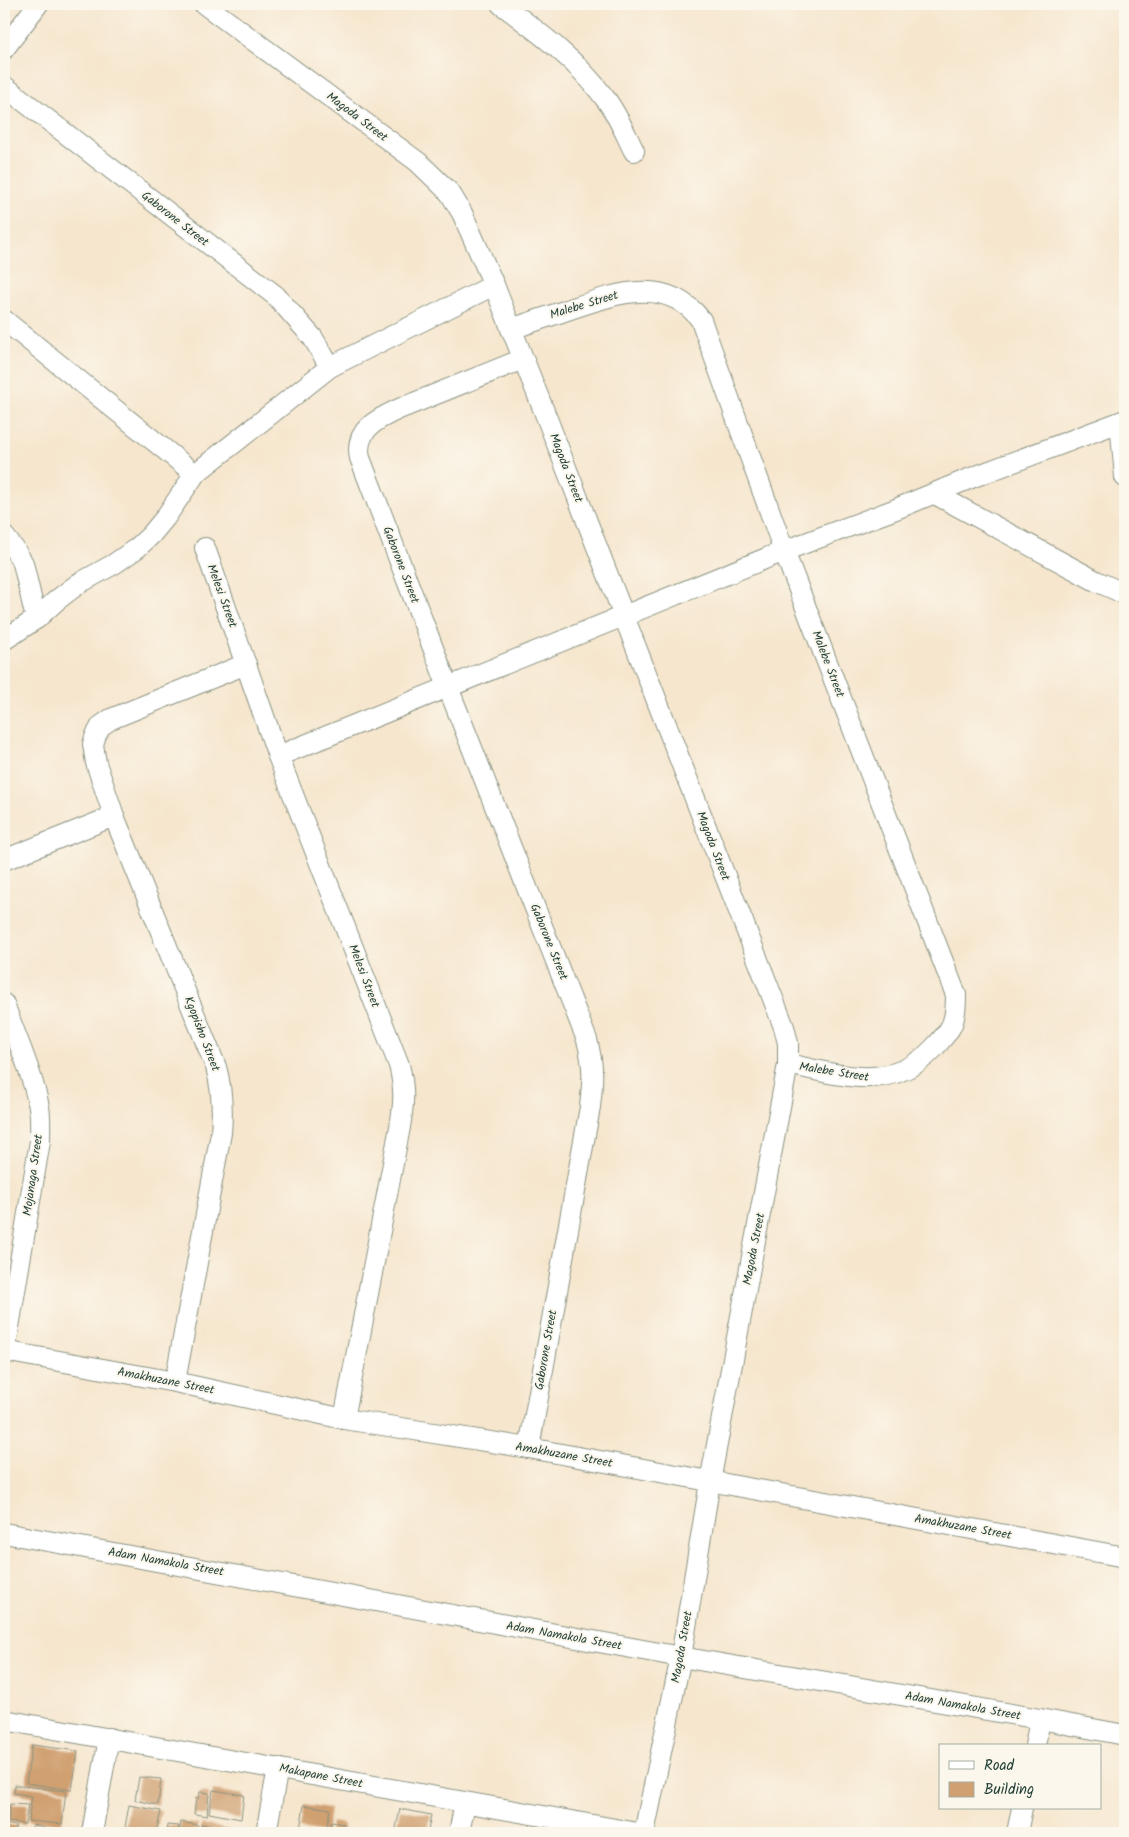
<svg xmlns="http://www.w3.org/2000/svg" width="1129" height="1837" viewBox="0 0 1129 1837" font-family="Kalam,sans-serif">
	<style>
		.building { fill: #d0a071 }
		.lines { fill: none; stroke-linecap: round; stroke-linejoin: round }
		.minor-casing { stroke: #8a9281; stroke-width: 22 }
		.minor { stroke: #fff; stroke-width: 20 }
		.labels { text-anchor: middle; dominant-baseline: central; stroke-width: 4; stroke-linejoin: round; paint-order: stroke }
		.street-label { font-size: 12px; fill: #1f3d34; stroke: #fbf7ec }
	</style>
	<rect width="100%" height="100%" fill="#fbf7ec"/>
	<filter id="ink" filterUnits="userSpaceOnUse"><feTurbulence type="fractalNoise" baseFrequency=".02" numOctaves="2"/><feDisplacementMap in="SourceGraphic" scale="10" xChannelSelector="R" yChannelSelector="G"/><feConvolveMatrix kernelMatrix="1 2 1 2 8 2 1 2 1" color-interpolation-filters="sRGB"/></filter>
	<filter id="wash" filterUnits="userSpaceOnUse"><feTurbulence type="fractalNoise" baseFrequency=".0096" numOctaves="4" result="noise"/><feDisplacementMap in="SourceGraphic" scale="20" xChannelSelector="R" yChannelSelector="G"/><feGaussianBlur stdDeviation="1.12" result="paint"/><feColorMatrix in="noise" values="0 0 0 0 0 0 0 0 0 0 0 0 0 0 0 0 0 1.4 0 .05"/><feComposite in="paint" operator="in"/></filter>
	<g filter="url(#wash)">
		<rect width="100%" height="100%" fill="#f6e6ce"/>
		<g id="blocks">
			<!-- building -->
			<g class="building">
				<polygon points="32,1745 78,1751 72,1790 26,1783"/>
				<polygon points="139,1777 161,1779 158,1805 135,1800"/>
				<polygon points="15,1785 66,1791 62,1824 28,1821 32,1796 14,1793"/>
				<polygon points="213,1790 244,1795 241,1819 209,1813"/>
				<polygon points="200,1792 209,1793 207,1816 194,1814 196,1798 198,1799"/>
				<polygon points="10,1804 28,1805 25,1824 8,1822"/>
				<polygon points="129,1805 161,1811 156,1833 124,1833"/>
				<polygon points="304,1805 330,1809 326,1833 300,1829"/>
				<polygon points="400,1809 431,1815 428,1831 422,1830 421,1833 395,1833"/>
				<polygon points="181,1822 198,1825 197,1833 179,1833"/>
				<polygon points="331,1822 344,1824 342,1833 329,1833"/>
				<polygon points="6,1824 16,1826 15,1833 5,1833"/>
				<polygon points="202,1824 236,1831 235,1833 200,1833"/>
				<polygon points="33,1825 55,1831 54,1833 33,1833 31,1832"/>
				<polygon points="167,1825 179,1826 178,1833 166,1833"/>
				<polygon points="489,1830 501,1832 501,1833 488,1833"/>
			</g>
		</g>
	</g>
	<g filter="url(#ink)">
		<use href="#blocks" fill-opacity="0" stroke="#8a9281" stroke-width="1"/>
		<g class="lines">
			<!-- minor casing -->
			<g class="minor-casing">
				<g id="minor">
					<polyline points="204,4 418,162 450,193 462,213 494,285 544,411 784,1027 788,1043 788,1064 710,1482 681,1657 644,1833"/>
					<path d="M501 4C537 31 577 60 604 97 617 113 625 133 634 151"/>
					<polyline points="4,49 38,4"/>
					<polyline points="4,86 276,296 313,338 330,367"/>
					<polyline points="4,320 195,474"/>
					<path d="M511 329C532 322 553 315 573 308 618 293 667 276 701 320L784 551 956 995C956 1023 952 1029 933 1049 891 1093 840 1075 788 1064"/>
					<path d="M523 359 399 409C377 419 354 430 360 458L448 687 587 1040C594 1066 593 1080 590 1107L529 1448"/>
					<polyline points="1120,422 1125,477"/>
					<polyline points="935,494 1096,581 1125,594"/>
					<polyline points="4,536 15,550 23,563 36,619"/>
					<path d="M205 548 278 756 399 1065C405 1089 404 1103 400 1127L344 1419"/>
					<polyline points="4,640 36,619 57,600 78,584 114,564 137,548 151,535 165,518 195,474 330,367 494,285"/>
					<polyline points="278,756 784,551 896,509 971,478 1125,420"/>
					<polyline points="4,860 114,816"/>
					<path d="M4 1004C16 1037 32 1072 39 1107 41 1118 40 1130 40 1141L5 1351"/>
					<polyline points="4,1351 175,1382 344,1419 529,1448 1125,1557"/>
					<path d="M175 1382 221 1133C223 1110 222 1089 216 1067L114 816 96 763 93 744 96 735 101 726 111 719 246 664"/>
					<polyline points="4,1533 681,1657 1040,1719 1125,1735"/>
					<polyline points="4,1720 638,1833"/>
					<polyline points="1035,1746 1040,1719"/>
					<polyline points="92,1833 109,1738"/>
					<polyline points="266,1833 278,1768"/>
					<polyline points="459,1833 465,1803"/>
					<polyline points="1017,1833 1022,1808"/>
				</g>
			</g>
			<!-- minor -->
			<use href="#minor" class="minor"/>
		</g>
	</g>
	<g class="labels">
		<!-- street labels -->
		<g class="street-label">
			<text transform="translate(357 117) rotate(37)">Magoda Street</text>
			<text transform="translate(175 219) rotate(38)">Gaborone Street</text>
			<text transform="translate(584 305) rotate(-17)">Malebe Street</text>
			<text transform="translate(566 468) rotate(69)">Magoda Street</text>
			<text transform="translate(401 565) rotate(69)">Gaborone Street</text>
			<text transform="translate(222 596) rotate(70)">Melesi Street</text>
			<text transform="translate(828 664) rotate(69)">Malebe Street</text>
			<text transform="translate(713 846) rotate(69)">Magoda Street</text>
			<text transform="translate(549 942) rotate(68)">Gaborone Street</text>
			<text transform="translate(364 976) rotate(69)">Melesi Street</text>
			<text transform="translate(202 1034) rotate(69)">Kgopisho Street</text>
			<text transform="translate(834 1072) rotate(9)">Malebe Street</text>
			<text transform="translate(33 1175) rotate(-82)">Mojanaga Street</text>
			<text transform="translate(754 1249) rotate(-79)">Magoda Street</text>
			<text transform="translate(546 1350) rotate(-80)">Gaborone Street</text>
			<text transform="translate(166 1381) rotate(11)">Amakhuzane Street</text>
			<text transform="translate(564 1455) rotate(10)">Amakhuzane Street</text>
			<text transform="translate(963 1527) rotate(10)">Amakhuzane Street</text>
			<text transform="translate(166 1562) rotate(10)">Adam Namakola Street</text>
			<text transform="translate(564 1636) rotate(10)">Adam Namakola Street</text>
			<text transform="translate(682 1647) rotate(-80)">Magoda Street</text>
			<text transform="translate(963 1706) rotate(10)">Adam Namakola Street</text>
			<text transform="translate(321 1776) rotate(11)">Makapane Street</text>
		</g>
	</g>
	<!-- margin -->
	<rect width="1129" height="1837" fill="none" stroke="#fbf7ec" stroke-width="20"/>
	<!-- legend -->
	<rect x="939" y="1744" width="162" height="65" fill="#fbf7ec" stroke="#a3ada2"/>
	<rect x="949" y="1761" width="25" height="8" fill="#ffffff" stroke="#a3ada2"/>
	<text x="984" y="1770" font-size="15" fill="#1f3d34">Road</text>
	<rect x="949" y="1782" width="25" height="15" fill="#d0a071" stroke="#a3ada2"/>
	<text x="984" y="1794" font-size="15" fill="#1f3d34">Building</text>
</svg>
